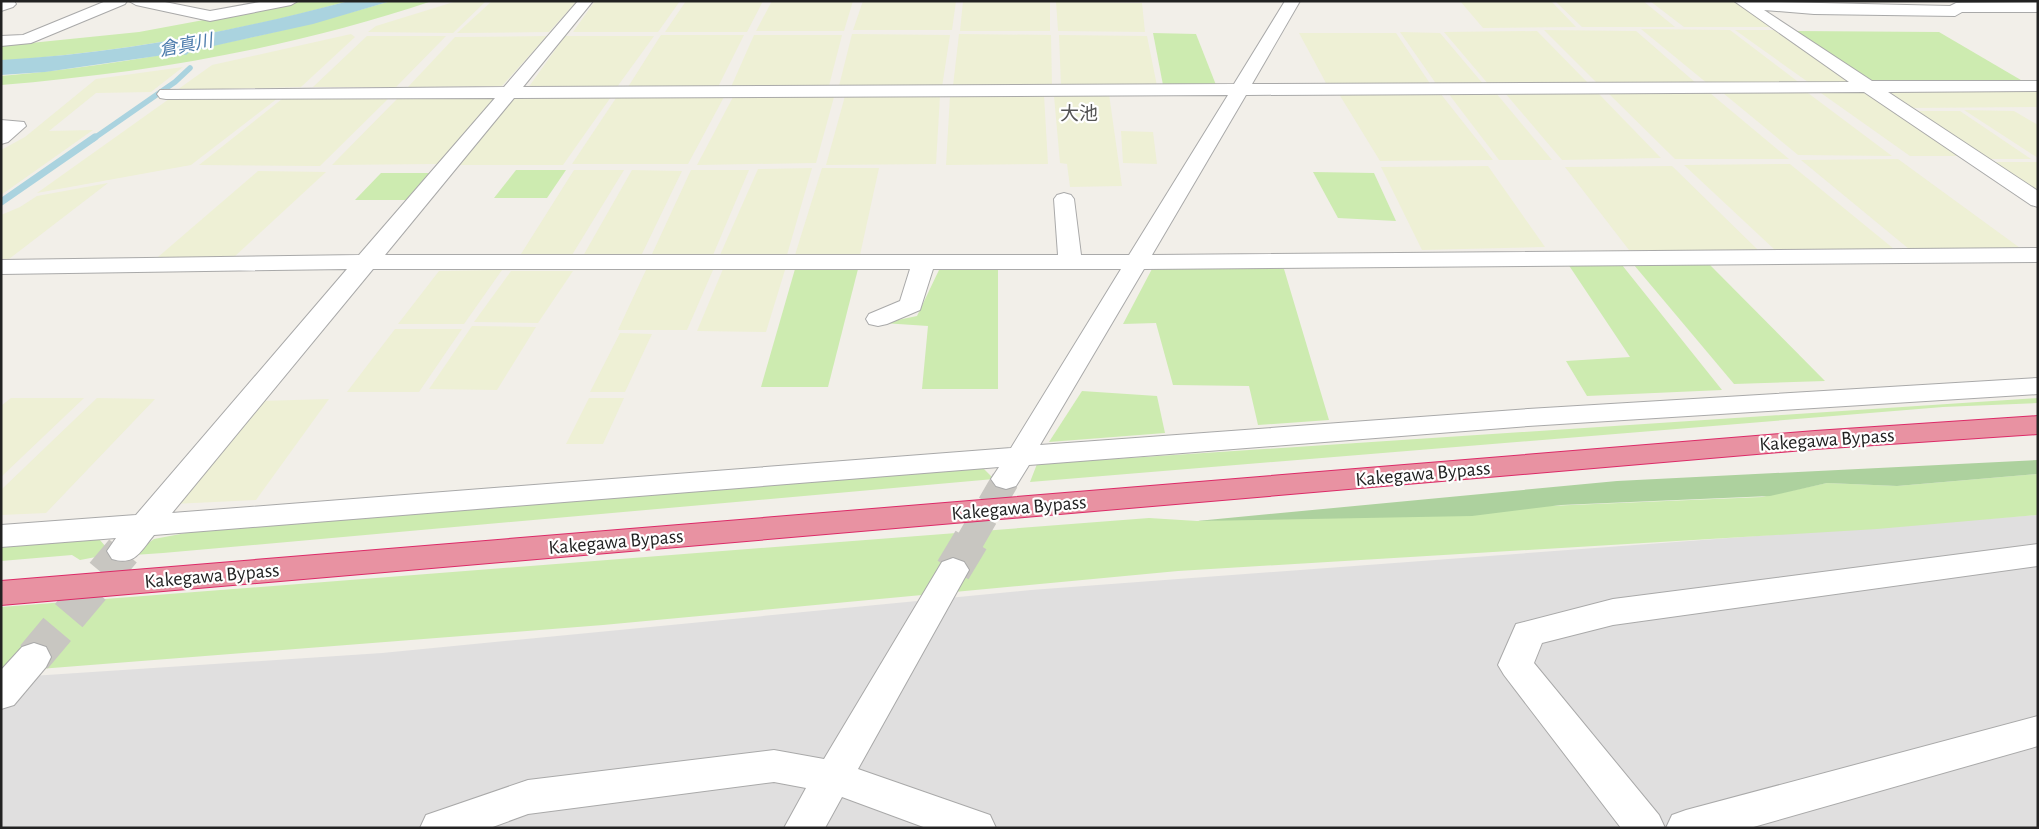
<svg xmlns="http://www.w3.org/2000/svg" width="2039" height="829" viewBox="0 0 2039 829" font-family="'Alegreya Sans','Noto Sans JP',sans-serif">
	<style>
		.residential { fill: #e0dfdf }
		.farmland { fill: #eef0d5 }
		.grass { fill: #cdebb0 }
		.forest { fill: #add19e }
		.water { fill: #aad3df }
		.lines { fill: none; stroke-linecap: round; stroke-linejoin: round }
		.stream-far1 { stroke: #aad3df; stroke-width: 5.5 }
		.stream { stroke: #aad3df; stroke-width: 7 }
		.minor-tunnel-far1 { stroke: #c8c6c1; stroke-width: 28; stroke-dasharray: 28 14; stroke-linecap: butt }
		.minor-tunnel { stroke: #c8c6c1; stroke-width: 36; stroke-dasharray: 36 18; stroke-linecap: butt }
		.minor-casing { stroke: #a9a9a9; stroke-width: 2 }
		.highway-casing { stroke: #dc2a67; stroke-width: 2 }
		.minor { fill: #fff; fill-rule: evenodd }
		.highway { fill: #e892a2; fill-rule: evenodd }
		.labels { text-anchor: middle; dominant-baseline: central; stroke-width: 4.5; stroke-linejoin: round; paint-order: stroke }
		.far-water-label { font-size: 18px; font-style: italic; fill: #4a7aab; stroke: #fff }
		.far-quarter-label { font-size: 19px; fill: #555; stroke: #fff }
		.street-label { font-size: 20px; fill: #222; stroke: #fff }
	</style>
	<rect width="100%" height="100%" fill="#f2efe9"/>
	<!-- residential -->
	<polygon class="residential" points="2038,515 2038,828 1,828 1,678 382,653 1031,590"/>
	<!-- farmland -->
	<g class="farmland">
		<polygon points="457,1 486,1 453,33 368,32 376,26"/>
		<polygon points="492,1 577,1 549,32 457,33"/>
		<polygon points="595,1 680,1 658,32 573,32"/>
		<polygon points="686,1 763,1 747,32 665,32"/>
		<polygon points="772,1 853,1 844,31 756,31"/>
		<polygon points="863,1 956,1 952,30 853,30"/>
		<polygon points="963,1 1050,1 1050,31 960,31"/>
		<polygon points="1056,1 1142,3 1145,32 1058,31"/>
		<polygon points="1460,1 1551,1 1576,27 1483,28"/>
		<polygon points="1555,1 1643,1 1675,27 1582,27"/>
		<polygon points="1650,1 1735,1 1773,27 1684,27"/>
		<polygon points="1641,29 1730,30 1801,84 1708,84"/>
		<polygon points="1544,30 1636,31 1697,84 1599,85"/>
		<polygon points="1735,30 1777,30 1854,82 1808,82"/>
		<polygon points="1537,31 1589,84 1489,85 1444,32"/>
		<polygon points="1400,32 1440,33 1484,85 1437,85"/>
		<polygon points="1299,33 1396,33 1431,85 1327,85"/>
		<polygon points="351,34 355,37 301,87 177,90 212,65"/>
		<polygon points="852,34 950,35 942,87 839,86"/>
		<polygon points="959,34 1051,35 1052,86 953,86"/>
		<polygon points="661,35 744,35 718,87 628,87"/>
		<polygon points="754,35 842,35 829,86 731,87"/>
		<polygon points="1059,35 1147,36 1157,86 1061,86"/>
		<polygon points="367,36 446,36 396,87 313,87"/>
		<polygon points="547,36 502,86 408,87 455,37"/>
		<polygon points="565,36 654,36 617,87 528,88"/>
		<polygon points="183,67 151,92 96,93 49,131 93,130 1,195 1,150 25,137 96,79"/>
		<polygon points="2038,88 2038,107 1909,108 1879,89"/>
		<polygon points="1597,92 1661,158 1562,160 1505,93"/>
		<polygon points="1440,93 1493,160 1380,161 1339,94"/>
		<polygon points="1448,93 1496,93 1552,160 1499,160"/>
		<polygon points="1608,93 1710,93 1789,159 1675,159"/>
		<polygon points="1723,93 1808,93 1892,156 1798,155"/>
		<polygon points="1821,93 1866,93 1959,156 1910,156"/>
		<polygon points="1109,94 1122,186 1070,187 1067,164 1060,163 1054,96"/>
		<polygon points="1044,95 1048,164 946,165 950,96"/>
		<polygon points="513,96 611,97 563,165 459,165"/>
		<polygon points="845,96 940,96 936,164 826,165"/>
		<polygon points="724,97 688,164 572,164 616,98"/>
		<polygon points="733,97 834,97 816,163 697,165"/>
		<polygon points="278,98 191,165 37,193 169,99"/>
		<polygon points="389,98 320,166 199,165 282,99"/>
		<polygon points="398,98 494,99 437,164 332,165"/>
		<polygon points="1964,110 2014,111 2038,125 2038,158"/>
		<polygon points="1912,111 1960,111 2031,159 1983,159"/>
		<polygon points="1121,131 1153,132 1157,164 1123,163"/>
		<polygon points="1898,159 2020,248 1909,249 1801,160"/>
		<polygon points="1985,162 2038,162 2038,197"/>
		<polygon points="1790,164 1894,249 1775,250 1684,165"/>
		<polygon points="1488,166 1545,247 1422,250 1381,167"/>
		<polygon points="1672,166 1758,250 1629,250 1565,167"/>
		<polygon points="812,168 787,255 720,255 758,169"/>
		<polygon points="822,168 879,168 860,255 795,255"/>
		<polygon points="574,170 624,170 572,255 521,254"/>
		<polygon points="632,170 682,171 641,256 583,256"/>
		<polygon points="691,170 749,170 713,255 652,254"/>
		<polygon points="258,171 326,172 233,258 158,257"/>
		<polygon points="108,183 9,259 1,259 1,215 20,207 37,196"/>
		<polygon points="723,269 785,270 766,332 697,331"/>
		<polygon points="502,270 464,324 398,324 439,271"/>
		<polygon points="646,270 713,270 687,330 618,330"/>
		<polygon points="511,271 573,271 538,323 474,322"/>
		<polygon points="472,326 536,327 497,390 429,389"/>
		<polygon points="395,329 462,329 419,392 347,392"/>
		<polygon points="620,333 652,334 625,392 590,392"/>
		<polygon points="11,398 84,398 1,477 1,406"/>
		<polygon points="97,398 155,399 46,513 1,515 1,490"/>
		<polygon points="589,398 624,398 603,444 566,444"/>
		<polygon points="329,399 256,500 173,504 259,401"/>
	</g>
	<!-- grass -->
	<g class="grass">
		<path d="M305 1H348C235 33 118 52 1 61V46L139 32Z"/>
		<path d="M391 1H432C293 48 147 73 1 85V76C133 64 264 39 391 1Z"/>
		<polygon points="1795,31 1939,32 2026,83 1868,83"/>
		<polygon points="1153,33 1196,34 1216,85 1163,85"/>
		<polygon points="516,170 566,170 547,198 494,198"/>
		<polygon points="1313,172 1374,173 1396,221 1338,218"/>
		<polygon points="381,173 429,173 406,200 355,200"/>
		<polygon points="1568,264 1622,265 1722,390 1587,396 1566,361 1630,357"/>
		<polygon points="1634,265 1710,265 1825,381 1734,384"/>
		<polygon points="1153,267 1284,269 1329,420 1258,425 1249,386 1173,385 1156,323 1123,324"/>
		<polygon points="795,269 858,269 828,387 761,387"/>
		<polygon points="939,270 998,270 998,389 922,389 928,326 883,323 917,316"/>
		<polygon points="1082,391 1157,396 1165,433 1049,442"/>
		<polygon points="2038,398 2038,403 1943,407 1030,482 1037,464"/>
		<polygon points="983,468 994,479 163,553 119,556 133,554 154,539 212,528"/>
		<polygon points="2038,474 2038,515 1877,529 1178,571 603,625 1,672 1,607 1149,518 1197,521 1762,497 1827,483 1897,486"/>
		<polygon points="99,539 112,554 80,560 72,555 1,561 1,547"/>
	</g>
	<!-- forest -->
	<polygon class="forest" points="2038,460 2038,474 1897,486 1827,483 1770,496 1561,505 1472,516 1197,521 1617,481"/>
	<!-- water -->
	<path class="water" d="M349 1H391L313 24 191 51 186 55 178 53 45 72 1 75V60C119 54 235 31 349 1Z"/>
	<g class="lines">
		<!-- stream-far1 -->
		<polyline class="stream-far1" points="93,139 175,82 190,68"/>
		<!-- stream -->
		<polyline class="stream" points="1,202 95,137"/>
		<!-- minor-tunnel-far1 -->
		<polyline class="minor-tunnel-far1" points="970,541 1006,479"/>
		<!-- minor-tunnel -->
		<g class="minor-tunnel">
			<polyline points="953,570 971,540"/>
			<polyline points="34,657 123,551"/>
		</g>
		<!-- minor casing -->
		<g class="minor-casing">
			<g id="minor">
				<polygon points="1,1 14,1 16,4 13,7 1,11"/>
				<polygon points="106,1 127,1 125,4 31,43 1,46 1,36 23,35"/>
				<polygon points="129,1 160,1 210,11 265,1 298,1 291,5 210,21 136,5"/>
				<path d="M578 1H593L523 87 1234 84 1285 1H1300L1252 84 1849 82 1734 1 1950 6 1956 3 2038 2V12H1962L1955 16 1814 14 1764 10 1872 81H2038V91L1888 92 2038 191V207L2031 205 1864 92 1246 95 1152 255 2038 248V262L1144 269 1040 445 1528 409 2038 378V394L1528 426 1029 465 1016 486 1006 489 996 486 991 479 999 467 154 535C140 552 135 566 112 559L107 551 116 538 1 547V525L136 515 347 269 1 274V260L359 255 495 98 166 99 160 98 157 94 160 90 504 87ZM1228 95 1129 255H1081L1074 199 1071 195 1064 193 1057 195 1054 199 1058 255H385L514 98ZM373 269H910L900 301 869 314 866 319 869 324 878 326 887 324 920 310 933 269H1121L1011 448 172 513Z"/>
				<polygon points="1,120 24,122 26,126 8,142 1,144"/>
				<polygon points="2038,544 2038,566 1613,625 1542,643 1534,663 1659,815 1665,828 1621,828 1504,675 1498,665 1516,624 1613,599"/>
				<polygon points="953,558 964,562 969,570 858,769 990,815 996,828 926,828 842,797 825,828 784,828 806,788 774,782 528,814 490,828 420,828 426,815 528,780 774,750 824,759 942,562"/>
				<polygon points="34,643 46,647 51,657 46,667 14,705 1,709 1,670 22,647"/>
				<polygon points="2038,716 2038,746 1750,828 1666,828 1672,815 1686,810"/>
			</g>
		</g>
		<!-- highway casing -->
		<g class="highway-casing">
			<polygon id="highway" points="2038,416 2038,434 1815,449 1,605 1,581 1815,431"/>
		</g>
		<!-- minor -->
		<use href="#minor" class="minor"/>
		<!-- highway -->
		<use href="#highway" class="highway"/>
	</g>
	<g class="labels">
		<!-- far-water labels -->
		<g class="far-water-label">
			<text transform="translate(186 46) rotate(-11)">倉真川</text>
		</g>
		<!-- far-quarter labels -->
		<g class="far-quarter-label">
			<text x="1079" y="114">大池</text>
		</g>
		<!-- street labels -->
		<g class="street-label">
			<text transform="translate(1827 440) rotate(-4)">Kakegawa Bypass</text>
			<text transform="translate(1423 474) rotate(-5)">Kakegawa Bypass</text>
			<text transform="translate(1019 508) rotate(-5)">Kakegawa Bypass</text>
			<text transform="translate(616 542) rotate(-5)">Kakegawa Bypass</text>
			<text transform="translate(212 576) rotate(-5)">Kakegawa Bypass</text>
		</g>
	</g>
	<!-- border -->
	<rect width="2039" height="829" fill="none" stroke="#222222" stroke-width="5"/>
</svg>
